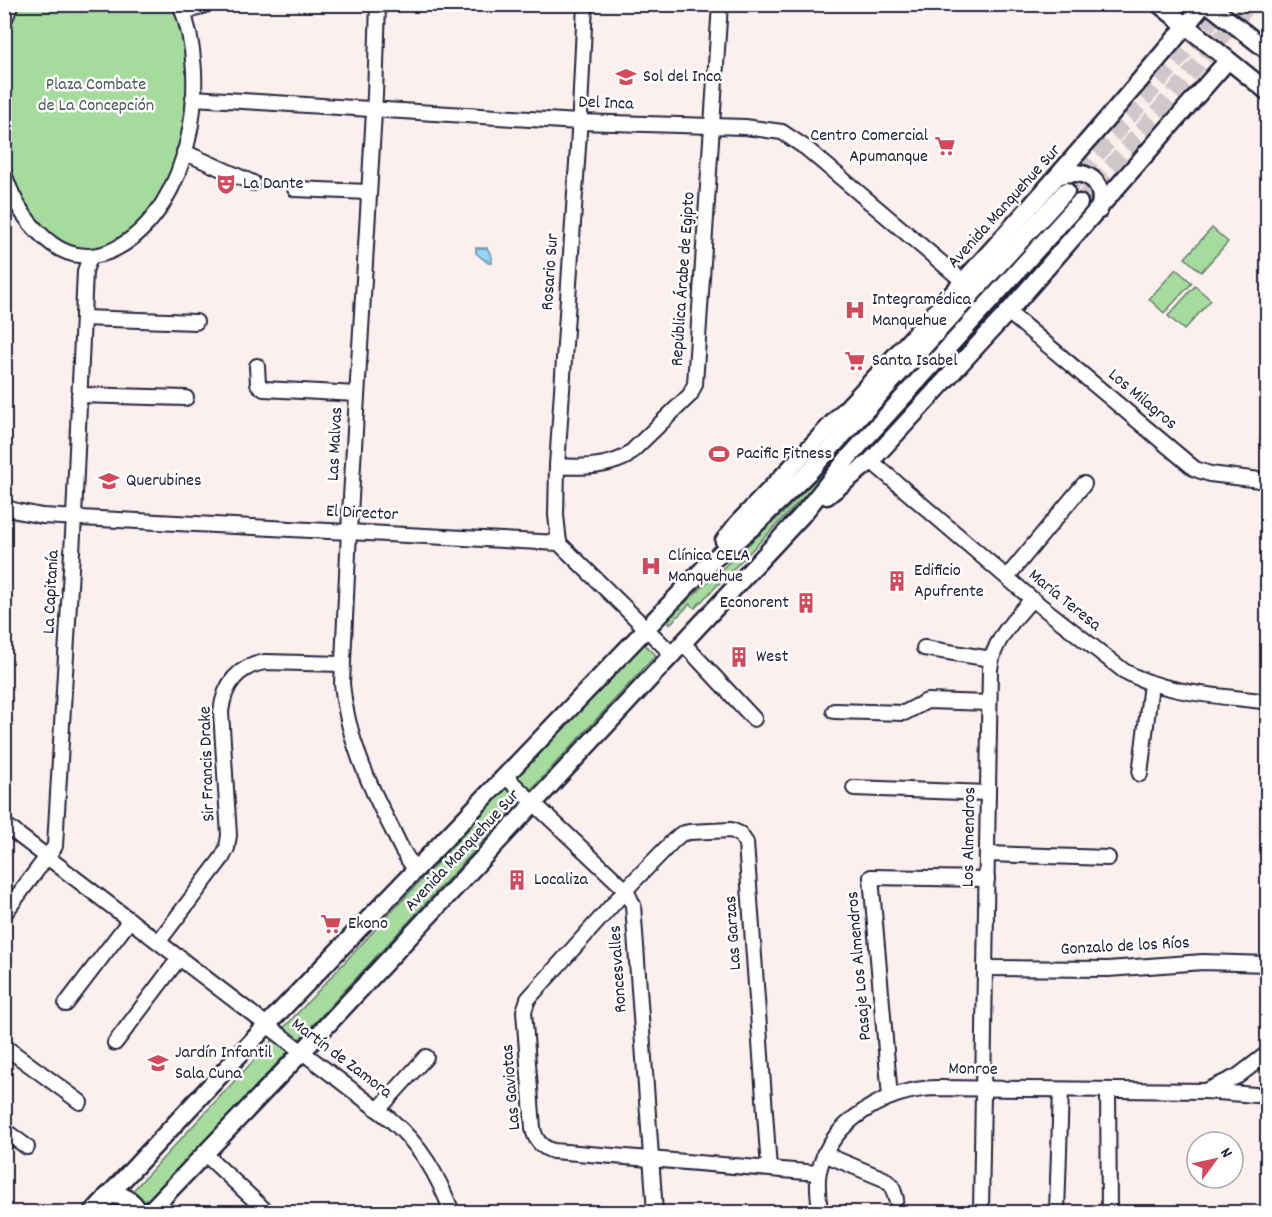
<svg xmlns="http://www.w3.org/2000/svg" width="1272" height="1217" viewBox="0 0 1272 1217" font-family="Dekko,sans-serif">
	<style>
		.grass { fill: url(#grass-dots); stroke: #647e6c; stroke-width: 1.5 }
		.park { fill: #a6db9e; stroke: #647e6c; stroke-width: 1.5 }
		.water { fill: url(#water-waves); stroke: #668eab; stroke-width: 1.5 }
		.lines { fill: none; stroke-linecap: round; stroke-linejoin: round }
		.major-tunnel { stroke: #d0c7ca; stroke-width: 16; stroke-dasharray: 16 8; stroke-linecap: butt }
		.minor-casing { stroke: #22223b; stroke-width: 18 }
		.major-casing { stroke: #22223b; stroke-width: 21 }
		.minor { stroke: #fff; stroke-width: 14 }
		.major { stroke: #fff; stroke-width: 16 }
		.labels { text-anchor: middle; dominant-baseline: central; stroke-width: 5; stroke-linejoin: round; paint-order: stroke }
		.poi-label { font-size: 18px; fill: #22223b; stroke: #fff; text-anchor: start }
		.park-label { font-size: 18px; fill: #4a5a59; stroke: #fff }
		.street-label { font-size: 18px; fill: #22223b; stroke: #fff }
	</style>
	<defs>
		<pattern id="grass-dots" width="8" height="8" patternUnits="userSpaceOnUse" patternTransform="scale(1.5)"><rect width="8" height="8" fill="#a6db9e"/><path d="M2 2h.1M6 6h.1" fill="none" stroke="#8fbc89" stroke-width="1.8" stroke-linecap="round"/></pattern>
		<pattern id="water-waves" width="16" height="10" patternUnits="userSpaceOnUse" patternTransform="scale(1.5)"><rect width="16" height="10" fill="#94d6f6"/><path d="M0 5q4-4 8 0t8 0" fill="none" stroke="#7fb7d4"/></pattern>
	</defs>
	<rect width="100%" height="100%" fill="#fcf0ee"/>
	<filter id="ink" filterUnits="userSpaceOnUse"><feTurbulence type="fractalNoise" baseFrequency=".0167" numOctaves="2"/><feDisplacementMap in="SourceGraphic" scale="12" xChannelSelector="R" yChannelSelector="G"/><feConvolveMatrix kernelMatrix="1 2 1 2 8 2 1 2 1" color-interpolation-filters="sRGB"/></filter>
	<g filter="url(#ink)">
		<!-- grass -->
		<polygon class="grass" points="832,463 834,466 695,608 690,604 670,624 666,620 783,513"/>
		<!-- park -->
		<g class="park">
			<path d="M17 5H175C183 26 189 53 189 75 187 136 164 244 88 250 75 251 61 241 52 234 26 214 7 176 5 143 3 127 5 110 5 93 5 59 3 37 17 5Z"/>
			<polygon points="1212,228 1228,242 1201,272 1185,258"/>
			<polygon points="1176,269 1192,283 1164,313 1149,299"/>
			<polygon points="1195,286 1211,300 1184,330 1168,316"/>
			<polygon points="1267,383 1267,442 1260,441"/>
			<polygon points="642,642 656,655 139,1212 113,1212"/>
		</g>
		<!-- water -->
		<polygon class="water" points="476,248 487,248 492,257 492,263 488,263 476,253"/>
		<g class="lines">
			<!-- major-tunnel -->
			<g class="major-tunnel">
				<polyline points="1066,191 1226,4"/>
				<polyline points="1079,203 1250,4"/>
			</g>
			<!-- minor casing -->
			<g class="minor-casing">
				<g id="minor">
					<path d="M378 4 375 95 349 531 342 684C347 736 368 784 392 829 399 844 405 857 416 870"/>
					<polyline points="184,13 207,4"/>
					<polyline points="4,21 11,4"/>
					<polyline points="193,98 579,122 745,127 782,132 806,148 964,282"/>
					<polyline points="184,152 253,183"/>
					<path d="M4 173C13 202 28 226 52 244 71 258 96 260 117 248 192 207 211 79 180 4"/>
					<polyline points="295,189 369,192"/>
					<polyline points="1008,312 1195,469 1210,474 1268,481"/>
					<polyline points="83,318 196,322"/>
					<polyline points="257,366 258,384 264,389 357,394"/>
					<polyline points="79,395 186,398"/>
					<path d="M871 461 1032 599 1124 671C1167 695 1220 695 1268 702"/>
					<path d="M557 466C580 468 607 467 627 456L690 395 695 384 720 4"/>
					<polyline points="4,507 17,511 42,516 559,543 673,655"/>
					<polyline points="559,543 556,515 557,466 579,132 585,4"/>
					<polyline points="1007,577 1084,484"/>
					<polyline points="683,643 754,719"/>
					<polyline points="924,648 991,659"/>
					<polyline points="834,711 904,713 927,701 989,703"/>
					<polyline points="1140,774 1151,684"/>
					<polyline points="505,776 626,890 633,905 655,1212"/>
					<polyline points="854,788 988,793"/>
					<path d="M4 824 390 1119C422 1147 437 1174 452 1212"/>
					<polyline points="988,854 1108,858"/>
					<polyline points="4,914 55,846 74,517 85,271 90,257"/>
					<path d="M159 941 222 858 227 848 229 835 221 712C224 685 237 667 265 662L342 664"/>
					<polyline points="985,968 1108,969 1203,962 1268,964"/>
					<polyline points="66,1004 130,920"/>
					<polyline points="115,1043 180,957"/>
					<polyline points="4,1046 80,1102"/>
					<polyline points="1208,1090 1238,1076 1268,1053"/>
					<polyline points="1108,1091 1109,1212"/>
					<polyline points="890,1097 871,877 987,879"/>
					<polyline points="378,1110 426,1057"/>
					<polyline points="4,1130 27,1147"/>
					<polyline points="205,1154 267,1212"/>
					<polyline points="824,1154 884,1179 892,1186 896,1199"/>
					<path d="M769 1169 746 843 740 834 731 830 689 832 681 834 674 840 632 883 528 999 524 1011 533 1128C535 1140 541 1147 553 1151L818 1173"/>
					<path d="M820 1212C819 1199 816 1184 819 1171 831 1120 888 1089 937 1088L1205 1091 1268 1096"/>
					<path d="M981 1212 990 669C993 640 1014 620 1032 599"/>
					<polyline points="1057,1212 1061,1090"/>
				</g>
			</g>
			<!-- major casing -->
			<g class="major-casing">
				<g id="major">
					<polyline points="1159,4 1268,92"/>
					<polyline points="1208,4 1268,51"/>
					<path d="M1060 175C1086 168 1107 181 1099 210"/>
					<polyline points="827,496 871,461 1008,312 1228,60"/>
					<path d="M724 541 738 523C899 355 1055 184 1204 4"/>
					<path d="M107 1196C122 1193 133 1199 139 1212"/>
					<polyline points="93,1212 267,1025 708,564 756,524 810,471 1066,191"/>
					<polyline points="149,1212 303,1051 803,514 848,458 1079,203"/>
				</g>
			</g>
			<!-- minor -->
			<use href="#minor" class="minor"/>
			<!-- major -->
			<use href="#major" class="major"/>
		</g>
	</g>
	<!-- icons -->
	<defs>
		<g id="school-bare" transform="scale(1.62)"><path d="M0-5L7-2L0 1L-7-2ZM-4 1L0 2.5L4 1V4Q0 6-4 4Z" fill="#d1495b" stroke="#fff" stroke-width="2.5" paint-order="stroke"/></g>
		<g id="supermarket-bare" transform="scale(1.62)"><path d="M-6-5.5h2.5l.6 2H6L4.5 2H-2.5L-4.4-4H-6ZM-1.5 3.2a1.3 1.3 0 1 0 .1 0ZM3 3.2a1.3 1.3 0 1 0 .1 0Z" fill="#d1495b" stroke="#fff" stroke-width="2.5" paint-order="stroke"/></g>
		<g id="theatre-bare" transform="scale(1.62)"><path d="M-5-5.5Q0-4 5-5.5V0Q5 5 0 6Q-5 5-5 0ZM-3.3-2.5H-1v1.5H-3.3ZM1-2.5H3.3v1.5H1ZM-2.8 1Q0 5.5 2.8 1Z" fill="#d1495b" stroke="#fff" stroke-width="2.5" paint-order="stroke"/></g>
		<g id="hospital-bare" transform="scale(1.62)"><path d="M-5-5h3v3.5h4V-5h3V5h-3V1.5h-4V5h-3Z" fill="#d1495b" stroke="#fff" stroke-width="2.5" paint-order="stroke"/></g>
		<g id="stadium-bare" transform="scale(1.62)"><path d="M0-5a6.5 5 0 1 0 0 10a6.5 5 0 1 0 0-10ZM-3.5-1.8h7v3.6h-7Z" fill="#d1495b" stroke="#fff" stroke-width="2.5" paint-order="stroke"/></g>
		<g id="building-bare" transform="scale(1.62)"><path d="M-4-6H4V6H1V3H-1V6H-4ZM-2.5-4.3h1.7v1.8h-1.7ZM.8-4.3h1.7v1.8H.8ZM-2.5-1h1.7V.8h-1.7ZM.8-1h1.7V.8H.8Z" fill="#d1495b" stroke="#fff" stroke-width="2.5" paint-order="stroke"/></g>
	</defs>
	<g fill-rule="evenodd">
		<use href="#school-bare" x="626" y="77"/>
		<use href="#supermarket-bare" x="945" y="146"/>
		<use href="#theatre-bare" x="226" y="184"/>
		<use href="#hospital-bare" x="855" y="310"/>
		<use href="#supermarket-bare" x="855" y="361"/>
		<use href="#stadium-bare" x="719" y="454"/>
		<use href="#school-bare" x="109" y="481"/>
		<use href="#hospital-bare" x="651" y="566"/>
		<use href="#building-bare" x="897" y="581"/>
		<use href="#building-bare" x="806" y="603"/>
		<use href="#building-bare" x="739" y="657"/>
		<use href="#building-bare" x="517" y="880"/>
		<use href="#supermarket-bare" x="331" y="924"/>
		<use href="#school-bare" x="158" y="1063"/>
	</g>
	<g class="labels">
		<!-- poi labels -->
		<g class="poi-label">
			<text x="643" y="77">Sol del Inca</text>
			<text x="928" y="136" text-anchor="end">Centro Comercial<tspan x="928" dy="21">Apumanque</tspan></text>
			<text x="243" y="184">La Dante</text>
			<text x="872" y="300">Integramédica<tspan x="872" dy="21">Manquehue</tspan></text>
			<text x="872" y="361">Santa Isabel</text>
			<text x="736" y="454">Pacific Fitness</text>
			<text x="126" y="481">Querubines</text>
			<text x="668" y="556">Clínica CELA<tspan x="668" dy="21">Manquehue</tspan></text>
			<text x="914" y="571">Edificio<tspan x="914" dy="21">Apufrente</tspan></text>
			<text x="789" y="603" text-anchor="end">Econorent</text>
			<text x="756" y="657">West</text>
			<text x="534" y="880">Localiza</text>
			<text x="348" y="924">Ekono</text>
			<text x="175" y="1053">Jardín Infantil<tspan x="175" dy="21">Sala Cuna</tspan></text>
		</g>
		<!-- park labels -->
		<g class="park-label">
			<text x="96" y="85">Plaza Combate<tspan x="96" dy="21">de La Concepción</tspan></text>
		</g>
		<!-- street labels -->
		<g class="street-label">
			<text transform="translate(606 104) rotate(2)">Del Inca</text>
			<text transform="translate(1005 207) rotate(-48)">Avenida Manquehue Sur</text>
			<text transform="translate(551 272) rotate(-86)">Rosario Sur</text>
			<text transform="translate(684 279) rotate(-86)">República Árabe de Egipto</text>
			<text transform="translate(1142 400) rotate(40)">Los Milagros</text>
			<text transform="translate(336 444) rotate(-87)">Las Malvas</text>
			<text transform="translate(362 514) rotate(3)">El Director</text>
			<text transform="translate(52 592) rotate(-87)">La Capitanía</text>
			<text transform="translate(1064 601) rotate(39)">María Teresa</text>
			<text transform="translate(208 764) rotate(-92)">Sir Francis Drake</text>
			<text transform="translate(970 837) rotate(-89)">Los Almendros</text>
			<text transform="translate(463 851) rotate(-47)">Avenida Manquehue Sur</text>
			<text transform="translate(734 933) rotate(-94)">Las Garzas</text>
			<text transform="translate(1125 947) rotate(-3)">Gonzalo de los Ríos</text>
			<text transform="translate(860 966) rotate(-95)">Pasaje Los Almendros</text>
			<text transform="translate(619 969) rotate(-94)">Roncesvalles</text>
			<text transform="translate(341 1059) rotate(37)">Martín de Zamora</text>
			<text transform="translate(973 1070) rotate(1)">Monroe</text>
			<text transform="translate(512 1087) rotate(-95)">Las Gaviotas</text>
		</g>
	</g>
	<!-- margin -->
	<rect width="1272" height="1217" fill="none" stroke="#fff" stroke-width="24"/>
	<rect x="12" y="12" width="1248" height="1193" fill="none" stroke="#22223b" stroke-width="2" filter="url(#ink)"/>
	<!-- north arrow -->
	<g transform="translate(1215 1160) rotate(57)"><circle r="28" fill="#ffffff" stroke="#a7a7b1" stroke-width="1.5"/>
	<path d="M0-4.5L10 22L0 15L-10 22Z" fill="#d1495b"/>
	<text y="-9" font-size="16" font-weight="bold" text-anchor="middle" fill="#22223b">N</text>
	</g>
</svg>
